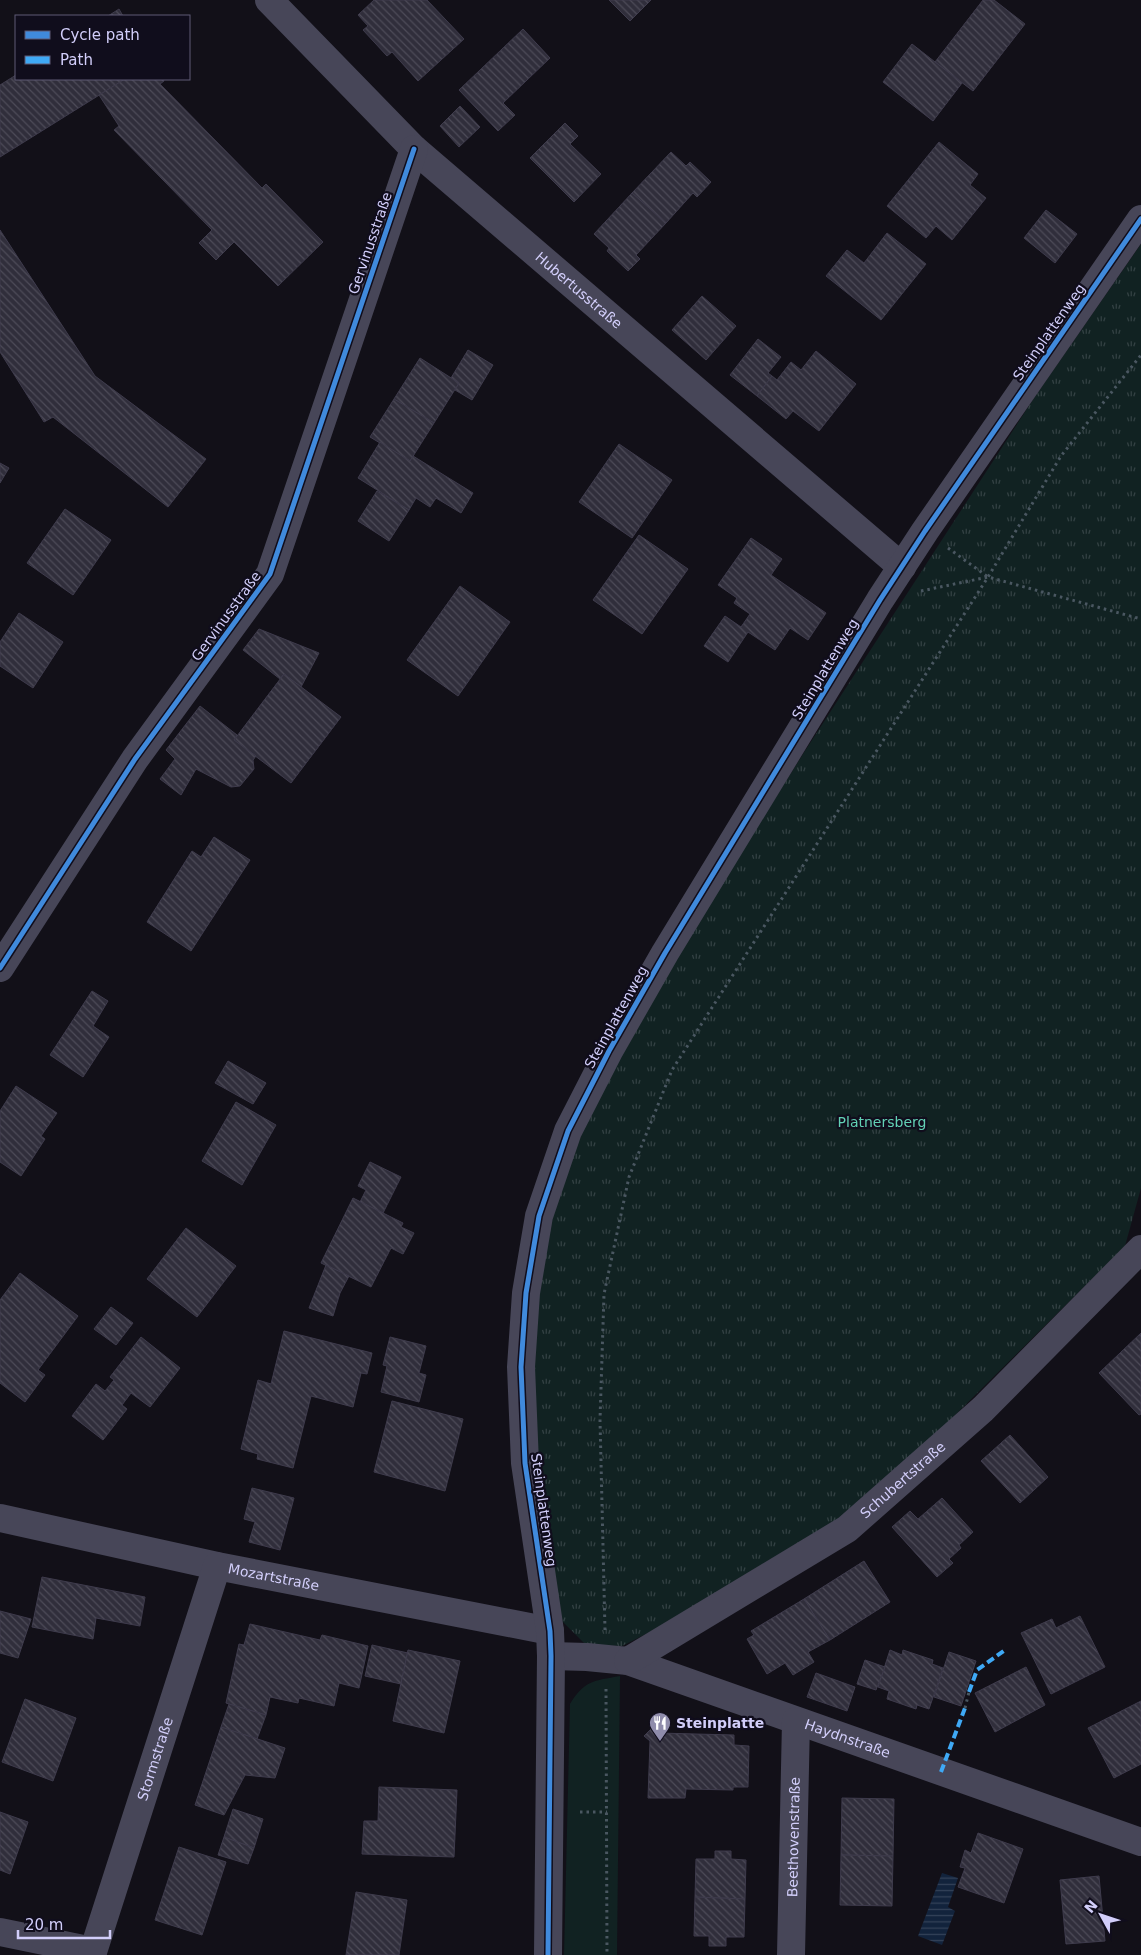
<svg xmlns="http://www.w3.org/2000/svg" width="1141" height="1955" viewBox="0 0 1141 1955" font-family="'DejaVu Sans',sans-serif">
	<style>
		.grass { fill: #122 }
		.park { fill: url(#park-tufts) }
		.water { fill: url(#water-rules) }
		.building { fill: url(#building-back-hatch); stroke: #3e3b4c }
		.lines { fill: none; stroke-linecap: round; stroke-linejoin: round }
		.path { stroke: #4a5761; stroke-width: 3; stroke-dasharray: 2.5 4; stroke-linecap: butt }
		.minor { stroke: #474658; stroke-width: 28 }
		.quiet { stroke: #3fa9f5; stroke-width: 4; stroke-dasharray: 8 4; stroke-linecap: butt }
		.cycleway-casing { stroke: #100d1c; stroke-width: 8 }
		.cycleway { stroke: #408adc; stroke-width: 5 }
		.labels { text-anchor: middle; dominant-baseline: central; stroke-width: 4.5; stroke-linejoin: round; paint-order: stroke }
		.street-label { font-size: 14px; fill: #d2cefa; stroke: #100d1c }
		.park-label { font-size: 14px; fill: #62d1b5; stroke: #100d1c }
		.poi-label { font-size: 14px; font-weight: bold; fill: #d2cefa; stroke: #100d1c; text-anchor: start }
	</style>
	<defs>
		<pattern id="park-tufts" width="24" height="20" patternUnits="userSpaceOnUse" patternTransform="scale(1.25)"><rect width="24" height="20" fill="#122"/><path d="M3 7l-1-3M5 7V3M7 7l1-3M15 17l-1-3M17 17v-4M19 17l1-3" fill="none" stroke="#334143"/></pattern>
		<pattern id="water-rules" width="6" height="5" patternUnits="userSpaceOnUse" patternTransform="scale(1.25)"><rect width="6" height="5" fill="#12233c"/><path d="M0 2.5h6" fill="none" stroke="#344259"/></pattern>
		<pattern id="building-back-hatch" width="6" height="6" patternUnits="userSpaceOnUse" patternTransform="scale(1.25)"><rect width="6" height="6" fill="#302e3b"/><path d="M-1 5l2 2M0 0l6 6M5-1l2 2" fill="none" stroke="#4d4b58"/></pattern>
	</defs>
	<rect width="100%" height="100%" fill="#121018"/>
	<!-- grass -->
	<path class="grass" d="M620 1676 617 1955H564L570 1704C585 1680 593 1681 620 1676Z"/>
	<!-- park -->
	<polygon class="park" points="1141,244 1141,1188 1125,1246 922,1448 841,1518 654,1630 622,1646 586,1645 560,1619 531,1441 540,1264 559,1189 587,1117 688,937 803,754 1034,398"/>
	<!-- water -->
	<polygon class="water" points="942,1873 958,1878 948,1907 955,1911 942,1945 918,1936"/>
	<!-- building -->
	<g class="building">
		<polygon points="374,0 427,0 464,39 418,81 392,52 387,56 363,30 368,26 358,15"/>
		<polygon points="609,0 651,0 630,21"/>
		<polygon points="983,0 994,0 1025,24 973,91 935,62"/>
		<polygon points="119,9 123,16 108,16"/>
		<polygon points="523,29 550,58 503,103 515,115 498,131 459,90"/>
		<polygon points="912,44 962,83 933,121 883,82"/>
		<polygon points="16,75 16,79 125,79 0,157 0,85"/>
		<polygon points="125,79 163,79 164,81 160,84 262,188 266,184 323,242 278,286 234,242 216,260 199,243 212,230 114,130 119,126 99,95"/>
		<polygon points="460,106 480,127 459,147 440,126"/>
		<polygon points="565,123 578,136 570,144 601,174 574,202 530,158"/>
		<polygon points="939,142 978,174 970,185 986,198 952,240 936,226 926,238 887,206"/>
		<polygon points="671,152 686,166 690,162 711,182 697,197 693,193 666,223 632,193"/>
		<polygon points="632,193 666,223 636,255 640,259 628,271 607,251 609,248 594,234"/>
		<polygon points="1046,210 1077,234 1055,263 1024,238"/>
		<polygon points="0,230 95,376 206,459 168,507 53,417 44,422 0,352"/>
		<polygon points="887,233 926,264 881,320 826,276 847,250 864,263"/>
		<polygon points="702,296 736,326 706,360 672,330"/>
		<polygon points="758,339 781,357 768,373 772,376 757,396 730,375"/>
		<polygon points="468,350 493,365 472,400 455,390 459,383 451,378"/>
		<polygon points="816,351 856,384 819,431 793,411 786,419 757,396 772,376 777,380 791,362 801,370"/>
		<polygon points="420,358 459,383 434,423 394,399"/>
		<polygon points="394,399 434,423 410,461 370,437"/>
		<polygon points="380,442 410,461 413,456 473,493 461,513 436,498 430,507 416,498 409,510 358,478"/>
		<polygon points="619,444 672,480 632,538 579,502"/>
		<polygon points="0,463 9,468 0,483"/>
		<polygon points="377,491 409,510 389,541 358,521"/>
		<polygon points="65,509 111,540 73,595 27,563"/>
		<polygon points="639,535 688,569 642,634 593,600"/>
		<polygon points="751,538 782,559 771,575 826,613 808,640 790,628 775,650 748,632 728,662 704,646 725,616 741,627 750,614 734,603 737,598 718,585"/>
		<polygon points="460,586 510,622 458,696 407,660"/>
		<polygon points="19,613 63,642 33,688 0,666 0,642"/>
		<polygon points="259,629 319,653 301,687 284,674 280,679 243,650"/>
		<polygon points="284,674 341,717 291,783 234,740"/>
		<polygon points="200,706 237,735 234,740 256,756 253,760 254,769 240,786 231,787 196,769 181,795 160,779 175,759 166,750"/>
		<polygon points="214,837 250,860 191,951 147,922 192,851 201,857"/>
		<polygon points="92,991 108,1001 93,1026 109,1037 83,1077 50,1055"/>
		<polygon points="228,1061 266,1083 253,1104 215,1083"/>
		<polygon points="16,1086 57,1113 41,1136 45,1139 21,1176 0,1162 0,1111"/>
		<polygon points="236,1102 276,1125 242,1185 202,1161"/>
		<polygon points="370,1162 401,1177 383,1213 360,1202 366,1190 358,1186"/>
		<polygon points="353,1198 403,1223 401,1227 414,1233 403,1254 391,1248 371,1287 321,1263"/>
		<polygon points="186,1228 236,1266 197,1317 147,1279"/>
		<polygon points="326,1265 349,1276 340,1293 333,1316 309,1308"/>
		<polygon points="20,1273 78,1316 38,1370 45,1375 25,1402 0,1383 0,1300"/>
		<polygon points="111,1307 133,1323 116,1345 94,1329"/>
		<polygon points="284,1331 372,1353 367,1374 361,1373 353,1407 311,1396 293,1468 257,1459 258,1454 241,1449 258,1380 271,1384"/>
		<polygon points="1141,1333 1141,1414 1139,1415 1099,1373"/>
		<polygon points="141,1337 180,1368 150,1407 131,1393 122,1405 127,1409 103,1440 72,1416 96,1384 105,1391 114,1380 110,1377"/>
		<polygon points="390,1337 426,1346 419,1373 426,1375 419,1402 381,1392 387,1366 383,1365"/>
		<polygon points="392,1401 463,1419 445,1491 374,1472"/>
		<polygon points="1010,1435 1048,1477 1020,1503 981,1461"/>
		<polygon points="252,1488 294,1498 280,1550 249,1542 255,1522 244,1519"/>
		<polygon points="942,1498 973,1532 959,1545 961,1548 949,1559 953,1563 937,1577 892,1527 910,1511 918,1519"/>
		<polygon points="864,1561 890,1602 830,1640 804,1599"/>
		<polygon points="42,1577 145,1597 140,1626 96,1618 93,1639 32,1627"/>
		<polygon points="804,1599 830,1640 808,1652 814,1662 793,1675 785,1663 767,1674 747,1639 754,1635 751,1631"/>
		<polygon points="0,1611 31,1619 18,1658 0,1653"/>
		<polygon points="1080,1616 1105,1667 1051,1694 1021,1633 1052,1619 1056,1628"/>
		<polygon points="250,1624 320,1640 322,1635 368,1646 359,1688 339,1683 334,1706 299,1698 298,1703 270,1697 266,1715 226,1703 239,1644 244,1645"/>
		<polygon points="372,1645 408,1653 401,1684 365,1676"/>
		<polygon points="408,1650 460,1661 444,1733 393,1721"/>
		<polygon points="890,1650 902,1655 903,1650 933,1660 932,1664 943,1668 929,1709 917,1705 916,1709 887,1699 889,1691 878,1687"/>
		<polygon points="949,1652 976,1661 961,1706 934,1697"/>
		<polygon points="865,1660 885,1667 876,1690 857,1684"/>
		<polygon points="1026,1667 1045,1705 995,1732 975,1693"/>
		<polygon points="816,1673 855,1687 847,1711 807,1697"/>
		<polygon points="25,1699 76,1718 53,1781 2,1762"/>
		<polygon points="1141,1701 1141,1764 1114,1778 1088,1728"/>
		<polygon points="229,1704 266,1715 257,1739 221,1727"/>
		<polygon points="221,1727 285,1748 275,1778 245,1775 224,1815 195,1805"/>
		<polygon points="653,1727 658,1733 734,1735 734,1745 749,1746 748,1787 733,1787 733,1790 686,1789 685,1798 648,1798 650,1741 644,1736"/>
		<polygon points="379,1787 457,1790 454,1857 362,1854 364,1821 378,1821"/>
		<polygon points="842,1798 894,1799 893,1856 841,1855"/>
		<polygon points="233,1809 263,1819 254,1848 224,1837"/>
		<polygon points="0,1812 28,1822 10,1874 0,1870"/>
		<polygon points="978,1833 1023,1849 1004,1903 958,1887 965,1868 960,1867 965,1850 971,1853"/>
		<polygon points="224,1837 254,1848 248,1864 218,1855"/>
		<polygon points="179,1847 226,1862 202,1935 155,1920"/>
		<polygon points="715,1851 731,1851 731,1859 746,1860 745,1899 695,1897 696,1859 715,1859"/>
		<polygon points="841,1855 893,1856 892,1906 840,1905"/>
		<polygon points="1099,1876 1105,1941 1066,1944 1060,1880"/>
		<polygon points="356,1892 407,1900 399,1955 346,1955"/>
		<polygon points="695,1897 745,1899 744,1937 726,1937 726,1946 709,1946 709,1936 694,1936"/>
	</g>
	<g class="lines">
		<!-- path -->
		<g class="path">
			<polyline points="948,548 988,577"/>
			<polyline points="921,591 988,577 1141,619"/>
			<polyline points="605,1630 600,1420 604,1294 629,1177 672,1070 988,577 1061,456 1141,355"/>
			<polyline points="606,1689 607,1955"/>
			<polyline points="965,1708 969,1692"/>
			<polyline points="580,1812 607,1812"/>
		</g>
		<!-- minor -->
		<g class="minor">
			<path id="s1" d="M269 0 414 149 902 567"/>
			<polyline points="0,968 135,759 270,574 414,149"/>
			<path id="s2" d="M0 1518 217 1566 550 1631"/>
			<path id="s3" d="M551 1656 587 1657 628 1661 1141 1842"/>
			<path id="s4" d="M628 1661 847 1529 983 1409 1141 1249"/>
			<polyline points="0,1932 93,1951"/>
			<path id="s5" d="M92 1955 217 1566"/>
			<polyline points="548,1955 551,1656 550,1631 525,1463 521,1367 526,1293 539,1216 568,1131 609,1051 665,953 880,600 925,531 1141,219"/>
			<path id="s6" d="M791 1955 796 1721"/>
		</g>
		<!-- quiet -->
		<g class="quiet">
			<polyline points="969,1692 977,1670 1005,1650"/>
			<polyline points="941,1772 965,1708"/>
		</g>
		<!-- cycleway casing -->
		<g class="cycleway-casing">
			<g id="cycleway">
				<polyline points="0,968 135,759 270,574 414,149"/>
				<polyline points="548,1955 551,1656 550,1631 525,1463 521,1367 526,1293 539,1216 568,1131 609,1051 665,953 880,600 925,531 1141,219"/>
			</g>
		</g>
		<!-- cycleway -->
		<use href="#cycleway" class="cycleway"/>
	</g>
	<!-- icons -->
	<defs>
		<g id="restaurant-pin" transform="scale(1.125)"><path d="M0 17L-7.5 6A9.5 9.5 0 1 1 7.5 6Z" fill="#8f8cab" stroke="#100d1c"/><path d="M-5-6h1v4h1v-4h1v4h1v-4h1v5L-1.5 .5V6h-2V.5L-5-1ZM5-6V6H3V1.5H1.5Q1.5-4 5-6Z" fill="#fff"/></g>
	</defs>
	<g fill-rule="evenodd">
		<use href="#restaurant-pin" x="660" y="1723"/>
	</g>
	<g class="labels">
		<!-- street labels -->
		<g class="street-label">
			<text transform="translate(370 243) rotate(-71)">Gervinusstraße</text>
			<text stroke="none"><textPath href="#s1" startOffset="425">Hubertusstraße</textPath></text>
			<text transform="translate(1049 332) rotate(-55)">Steinplattenweg</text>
			<text transform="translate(226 616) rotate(-54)">Gervinusstraße</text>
			<text transform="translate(825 669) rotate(-59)">Steinplattenweg</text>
			<text transform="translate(616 1017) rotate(-61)">Steinplattenweg</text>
			<text stroke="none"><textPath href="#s4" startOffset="330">Schubertstraße</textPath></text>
			<text transform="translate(544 1510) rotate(82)">Steinplattenweg</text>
			<text stroke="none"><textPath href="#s2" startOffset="280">Mozartstraße</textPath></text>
			<text stroke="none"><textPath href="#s3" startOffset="310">Haydnstraße</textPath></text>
			<text stroke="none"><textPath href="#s5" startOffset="206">Stormstraße</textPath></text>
			<text stroke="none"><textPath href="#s6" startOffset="118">Beethovenstraße</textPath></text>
		</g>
		<!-- park labels -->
		<g class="park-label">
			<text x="882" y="1122">Platnersberg</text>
		</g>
		<!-- poi labels -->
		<g class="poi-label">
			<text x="676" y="1723">Steinplatte</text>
		</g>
	</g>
	<!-- legend -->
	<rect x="15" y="15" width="175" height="65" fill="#100d1c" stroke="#5e5a75"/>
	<rect x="25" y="31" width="25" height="8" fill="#408adc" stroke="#5e5a75"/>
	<text x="60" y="40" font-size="15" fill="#d2cefa">Cycle path</text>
	<rect x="25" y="56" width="25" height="8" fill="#3fa9f5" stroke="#5e5a75"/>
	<text x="60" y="65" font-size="15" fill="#d2cefa">Path</text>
	<!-- north arrow -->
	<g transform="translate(1101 1915) rotate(310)" stroke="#100d1c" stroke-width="4" paint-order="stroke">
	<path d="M0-4L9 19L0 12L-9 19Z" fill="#d2cefa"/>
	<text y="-8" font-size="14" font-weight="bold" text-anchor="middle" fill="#d2cefa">N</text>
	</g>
	<!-- scale -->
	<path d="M18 1930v8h92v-8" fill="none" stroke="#d2cefa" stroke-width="2.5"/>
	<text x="25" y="1930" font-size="15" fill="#d2cefa" stroke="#100d1c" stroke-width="4" paint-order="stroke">20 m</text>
</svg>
